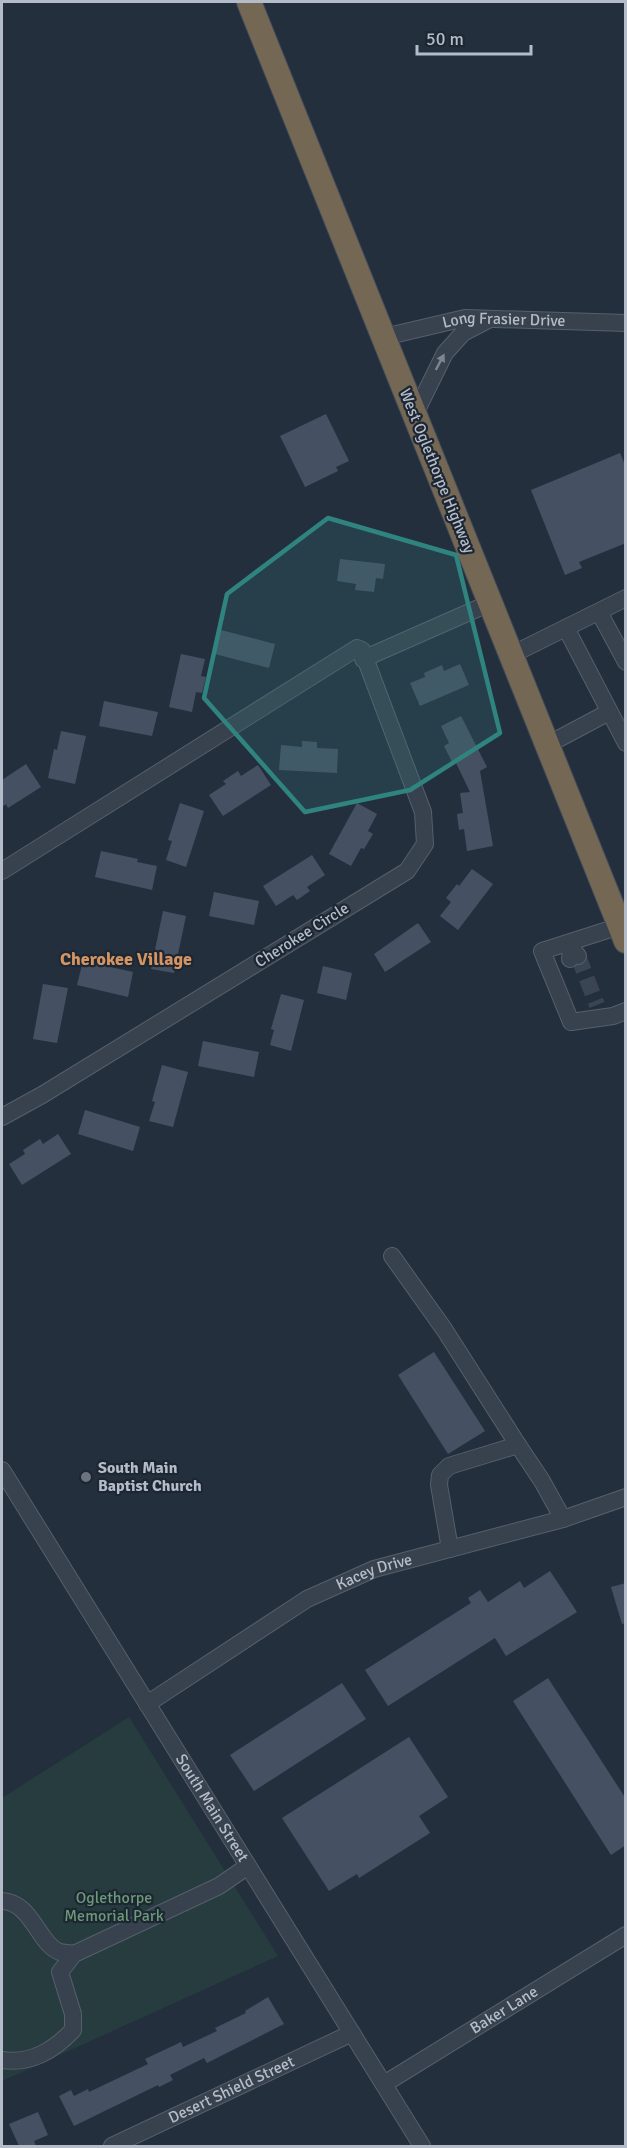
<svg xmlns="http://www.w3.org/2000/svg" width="627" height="2148" viewBox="0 0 627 2148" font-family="Signika,sans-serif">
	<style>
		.green { fill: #263c3f }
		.building { fill: #455162 }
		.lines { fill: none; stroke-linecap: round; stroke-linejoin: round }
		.minor-tunnel { stroke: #3a4453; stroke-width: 16; stroke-dasharray: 16 8; stroke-linecap: butt }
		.minor-casing { stroke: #565f6c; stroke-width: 18 }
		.highway-casing { stroke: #434c59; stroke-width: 26 }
		.minor { stroke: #38414e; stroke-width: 16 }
		.highway { stroke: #746855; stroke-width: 24 }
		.oneway { fill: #7c8592 }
		.marked { fill: #308480; fill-opacity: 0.2; stroke: #308480; stroke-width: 4.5; stroke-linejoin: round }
		.worship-dot { fill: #6b7280; stroke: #1d2633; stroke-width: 2 }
		.labels { text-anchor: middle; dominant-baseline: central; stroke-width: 4.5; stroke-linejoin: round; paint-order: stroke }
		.street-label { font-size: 16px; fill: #b4bcc9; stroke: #1d2633 }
		.poi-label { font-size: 16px; font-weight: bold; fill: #b4bcc9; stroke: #1d2633; text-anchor: start }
		.park-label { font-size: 16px; fill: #6b9a76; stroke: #1d2633 }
		.neighbourhood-label { font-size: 18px; font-weight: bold; fill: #d59563; stroke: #1d2633 }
	</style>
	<rect width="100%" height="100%" fill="#242f3e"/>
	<!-- green -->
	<polygon class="green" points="129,1717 278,1956 2,2081 2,1798"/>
	<!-- building -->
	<g class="building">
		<polygon points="326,414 349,461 336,467 338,471 305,487 280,436"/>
		<polygon points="620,453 626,467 626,543 579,562 582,568 565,575 531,490"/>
		<polygon points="340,559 385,564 383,579 376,578 374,592 355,590 356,584 337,581"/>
		<polygon points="221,630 275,644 269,668 215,654"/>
		<polygon points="181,654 205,659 201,676 206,677 202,693 196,692 192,712 169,707"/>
		<polygon points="460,664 469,685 420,706 410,683 425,677 424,673 442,665 444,671"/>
		<polygon points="104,701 158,712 152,736 99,726"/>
		<polygon points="461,716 487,767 480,771 493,846 467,851 464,829 459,830 457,814 463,813 460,793 470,792 455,761 452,762 444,746 449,743 441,726"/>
		<polygon points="61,731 86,736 75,784 48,778 54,749 57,750"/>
		<polygon points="302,741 317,742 317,748 338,749 337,773 279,770 281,745 302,747"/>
		<polygon points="26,764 41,787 8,808 6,804 2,807 2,780"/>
		<polygon points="258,765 271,785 223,816 209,795 226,784 223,781 238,771 241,776"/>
		<polygon points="180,803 204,811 186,867 166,860 172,841 168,840"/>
		<polygon points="357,803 377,814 368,831 373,834 364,849 361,848 351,866 329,854"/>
		<polygon points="101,851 138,859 137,862 157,866 152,890 95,877"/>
		<polygon points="312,855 325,875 307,887 310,891 297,900 293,895 276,906 263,886"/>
		<polygon points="472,869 493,884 458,930 440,916 451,902 446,898 457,884 459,886"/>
		<polygon points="214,892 259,901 254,925 209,916"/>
		<polygon points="163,911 186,916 174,973 151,969"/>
		<polygon points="418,923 431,942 385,972 374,954"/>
		<polygon points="83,961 133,972 128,997 77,985"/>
		<polygon points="323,966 352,973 346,1000 317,993"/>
		<polygon points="43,984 68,988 57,1043 33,1039"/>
		<polygon points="281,994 304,1000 291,1051 270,1045 274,1030 271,1029"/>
		<polygon points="203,1041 259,1052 254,1077 198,1066"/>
		<polygon points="162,1065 188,1072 173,1127 149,1121 155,1102 152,1101"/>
		<polygon points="85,1110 140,1127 133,1151 78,1134"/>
		<polygon points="58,1134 71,1154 22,1185 9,1164 25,1154 23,1150 40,1139 43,1144"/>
		<polygon points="434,1352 485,1431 448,1454 398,1375"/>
		<polygon points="550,1571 577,1612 506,1656 495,1638 388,1706 365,1670 471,1603 468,1598 480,1590 488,1602 520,1581 524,1588"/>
		<polygon points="626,1583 626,1623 622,1624 611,1587"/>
		<polygon points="548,1678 626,1799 626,1845 611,1855 513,1701"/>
		<polygon points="342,1683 366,1719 254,1791 230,1755"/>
		<polygon points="409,1737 448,1797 419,1816 430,1833 359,1878 357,1874 329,1891 282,1818"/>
		<polygon points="268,1997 284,2024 207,2063 204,2058 170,2075 173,2080 159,2087 158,2085 74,2126 59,2096 71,2090 74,2096 88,2089 89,2092 148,2064 145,2059 181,2042 183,2047 217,2031 215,2028 246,2013 245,2011"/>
		<polygon points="38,2112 48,2135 34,2141 36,2146 19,2146 9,2124"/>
	</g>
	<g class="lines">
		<!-- minor-tunnel -->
		<polyline class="minor-tunnel" points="578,956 597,1005"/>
		<!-- minor casing -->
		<g class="minor-casing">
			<g id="minor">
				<path id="s1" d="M384 337 465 318 626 323"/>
				<polyline points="415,414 445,353 463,333 490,319"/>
				<polyline points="599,612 626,662"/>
				<polyline points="566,628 626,743"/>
				<polyline points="511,655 626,598"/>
				<polyline points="363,659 490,603"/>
				<polyline points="547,745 609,712"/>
				<polyline points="2,871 357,648 362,650 423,812 425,844 407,871 42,1095 2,1117"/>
				<polyline points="620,926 542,951 571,1022 613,1016 626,1011"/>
				<polyline points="570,959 571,948 578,956"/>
				<polyline points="392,1256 444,1329 518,1445"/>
				<path id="s2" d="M2 1470 422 2146"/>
				<polyline points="450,1549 439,1485 440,1475 449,1466 518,1445 542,1481 563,1519"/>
				<path id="s3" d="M147 1704 307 1599 374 1569 563 1519 626 1497"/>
				<path d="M2 1901C32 1902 38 1944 60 1952 64 1953 70 1953 74 1954"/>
				<path d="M2 2060C31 2064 53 2051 73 2030V2014L60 1972 74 1954 219 1886 248 1866"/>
				<path id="s4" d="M384 2084 626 1935"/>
				<path id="s5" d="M112 2146 352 2033"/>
			</g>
		</g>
		<!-- highway casing -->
		<g class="highway-casing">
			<polyline id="highway" points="249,2 626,941"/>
		</g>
		<!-- minor -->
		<use href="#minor" class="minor"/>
		<!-- highway -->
		<use href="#highway" class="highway"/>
	</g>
	<!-- one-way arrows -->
	<defs><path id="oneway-solid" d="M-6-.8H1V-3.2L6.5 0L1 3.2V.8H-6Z" transform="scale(1.5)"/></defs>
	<use class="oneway" href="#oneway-solid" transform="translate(440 362) rotate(-62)"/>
	<!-- marked area -->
	<path class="marked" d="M328 518 456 555 500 733 410 790 305 812 204 698 227 594Z"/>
	<!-- markers -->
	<circle class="worship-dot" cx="86" cy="1477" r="6"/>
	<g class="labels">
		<!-- street labels -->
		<g class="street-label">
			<text stroke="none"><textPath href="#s1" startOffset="122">Long Frasier Drive</textPath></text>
			<text transform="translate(437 471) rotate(68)">West Oglethorpe Highway</text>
			<text transform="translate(302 935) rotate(-32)">Cherokee Circle</text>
			<text stroke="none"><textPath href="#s3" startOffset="264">Kacey Drive</textPath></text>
			<text stroke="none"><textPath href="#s2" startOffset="398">South Main Street</textPath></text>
			<text stroke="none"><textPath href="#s4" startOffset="141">Baker Lane</textPath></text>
			<text stroke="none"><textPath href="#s5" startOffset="132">Desert Shield Street</textPath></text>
		</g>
		<!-- poi labels -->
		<g class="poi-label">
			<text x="98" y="1468">South Main<tspan x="98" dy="18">Baptist Church</tspan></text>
		</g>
		<!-- park labels -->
		<g class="park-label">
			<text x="114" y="1898">Oglethorpe<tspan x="114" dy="18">Memorial Park</tspan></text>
		</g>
		<!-- neighbourhood labels -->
		<g class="neighbourhood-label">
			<text x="126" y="959">Cherokee Village</text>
		</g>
	</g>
	<!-- border -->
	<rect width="627" height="2148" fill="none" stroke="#b4bcc9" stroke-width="6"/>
	<!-- scale -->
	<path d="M417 45v9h114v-9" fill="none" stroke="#b4bcc9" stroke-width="3"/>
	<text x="426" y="45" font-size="18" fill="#b4bcc9" stroke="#1d2633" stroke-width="4.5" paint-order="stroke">50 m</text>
</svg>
